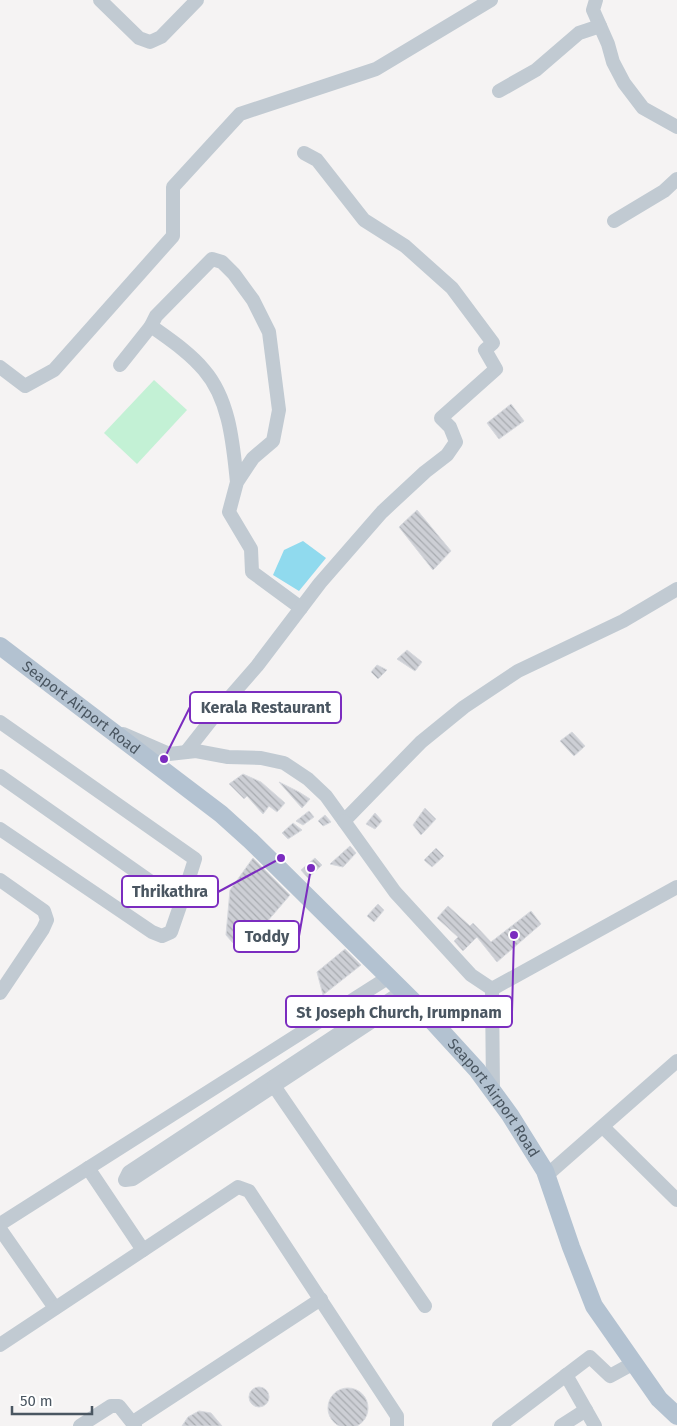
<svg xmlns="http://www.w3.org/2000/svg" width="677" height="1426" viewBox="0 0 677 1426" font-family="'Fira Sans',sans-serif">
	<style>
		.green { fill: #c3f1d5 }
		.water { fill: #90daee }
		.building { fill: url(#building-back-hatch); stroke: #d7d9de }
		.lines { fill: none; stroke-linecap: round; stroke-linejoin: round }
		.minor { stroke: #c1cad2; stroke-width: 14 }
		.major { stroke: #b3c2d1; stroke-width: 18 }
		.labels { text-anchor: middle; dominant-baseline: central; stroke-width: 4; stroke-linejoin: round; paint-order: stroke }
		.street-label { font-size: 15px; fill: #4a5661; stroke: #fff }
		.leader { fill: none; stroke: #7b2cbf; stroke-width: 2 }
		.callout-dot { fill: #7b2cbf; stroke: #fff; stroke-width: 2 }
		.callout { fill: #fff; stroke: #7b2cbf; stroke-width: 2 }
		.callout-label { font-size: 16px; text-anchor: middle; font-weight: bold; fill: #4a5661 }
	</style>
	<defs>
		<pattern id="building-back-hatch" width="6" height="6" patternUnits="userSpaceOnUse" patternTransform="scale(1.25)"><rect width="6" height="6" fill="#cdcfd5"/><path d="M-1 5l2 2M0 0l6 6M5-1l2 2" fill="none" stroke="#a8abb0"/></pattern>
	</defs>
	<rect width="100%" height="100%" fill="#f5f3f3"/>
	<!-- green -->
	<polygon class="green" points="154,380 187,410 137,464 104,433"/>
	<!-- water -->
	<polygon class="water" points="303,541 326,558 299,591 273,575 284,550"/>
	<!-- building -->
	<g class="building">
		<polygon points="511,404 524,421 499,439 487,423"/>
		<polygon points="417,510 451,551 433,570 399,527"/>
		<polygon points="407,650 422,662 415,671 397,659"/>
		<polygon points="377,665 387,670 378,679 371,672"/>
		<polygon points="572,732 585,746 574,756 560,741"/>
		<polygon points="243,774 261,782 285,803 277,812 269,806 263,814 247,796 244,799 229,784"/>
		<polygon points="279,782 299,792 310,799 302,808"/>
		<polygon points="425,808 436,819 421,835 413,825"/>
		<polygon points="309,811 314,817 303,825 296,821"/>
		<polygon points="375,813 382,821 375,829 366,824"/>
		<polygon points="325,815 331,822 323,826 318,821"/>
		<polygon points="293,823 302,830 288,839 282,833"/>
		<polygon points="350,846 356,853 343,867 330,864"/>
		<polygon points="436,848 444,856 432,867 424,860"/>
		<polygon points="253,858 290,895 241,952 226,935 230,890"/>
		<polygon points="315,858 322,865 308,878 301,870"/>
		<polygon points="378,904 384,910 374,922 367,916"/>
		<polygon points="448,906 470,926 473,923 491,942 531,911 541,924 497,962 477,937 463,951 454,941 458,937 437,918"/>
		<polygon points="345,949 361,965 323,995 317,972"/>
		<circle cx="259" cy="1397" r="10"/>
		<circle cx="348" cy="1408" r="20"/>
		<polygon points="199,1411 211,1413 222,1426 182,1426 188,1417"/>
	</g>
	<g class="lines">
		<!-- minor -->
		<g class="minor">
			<polyline points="100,0 139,38 150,42 161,37 197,0"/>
			<polyline points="596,0 593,10 608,44 613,62 624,83 643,108 677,127"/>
			<polyline points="499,91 536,70 579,33 600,26"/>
			<polyline points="614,221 664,191 677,179"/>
			<polyline points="120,365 151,326"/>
			<polyline points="0,367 25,386 54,370 173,236 173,187 240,114 376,69 491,0"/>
			<path d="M237 482C233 445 230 400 204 370 189 352 169 339 151 326L156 316 212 259 222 262 234 274 253 300 269 332 279 410 273 441 253 458 237 482 229 512 251 549 252 572 301 608"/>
			<polyline points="0,722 195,859 181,903 0,776"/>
			<polyline points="123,734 169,754 196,751 228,757 261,758 284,763 308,779 326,796 344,821 421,742 464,707 518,671 623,621 677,589"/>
			<polyline points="186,752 223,705 257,666 320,583 382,512 425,472 447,455 456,442 450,427 441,418 496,369 485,350 493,343 452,288 405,246 364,220 317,160 304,153"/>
			<polyline points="344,821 395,892 471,975 492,989 677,887"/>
			<polyline points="0,829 152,932 162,936 171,932 181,903"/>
			<polyline points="0,880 44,911 47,920 43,929 0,993"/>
			<polyline points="492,989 493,1092"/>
			<polyline points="403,991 129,1172 125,1180 133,1179 409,997"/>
			<polyline points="274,1086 425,1306"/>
			<polyline points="603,1127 677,1200"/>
			<polyline points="88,1168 143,1250"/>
			<polyline points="547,1175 677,1061"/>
			<polyline points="0,1224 389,977"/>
			<polyline points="0,1229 55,1308"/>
			<polyline points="0,1345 238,1187 249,1191 397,1416 397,1426"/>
			<polyline points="566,1375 595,1426"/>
			<polyline points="133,1422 321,1299"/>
			<polyline points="80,1426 111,1406 119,1406 135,1426"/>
			<polyline points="499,1426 590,1357 610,1376 632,1364"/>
			<polyline points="561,1426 586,1410"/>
		</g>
		<!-- major -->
		<path class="major" id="s1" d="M0 646 221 814 251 841 424 1012 477 1070 510 1115 545 1171 571 1247 594 1306 659 1399 677 1416"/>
	</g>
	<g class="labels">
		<!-- street labels -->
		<g class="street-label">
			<text stroke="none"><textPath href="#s1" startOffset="102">Seaport Airport Road</textPath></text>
			<text stroke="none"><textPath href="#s1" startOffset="672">Seaport Airport Road</textPath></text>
		</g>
	</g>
	<!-- callouts -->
	<path class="leader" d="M164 759L190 707M281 858L218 892M311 868L299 936M514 935L512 1012"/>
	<g class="callout-dot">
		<circle cx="164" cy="759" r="5"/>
		<circle cx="281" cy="858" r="5"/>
		<circle cx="311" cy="868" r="5"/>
		<circle cx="514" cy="935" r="5"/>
	</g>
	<g class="callout">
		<rect x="190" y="692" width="151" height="31" rx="5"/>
		<rect x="122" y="876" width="96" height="31" rx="5"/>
		<rect x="234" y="921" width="65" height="31" rx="5"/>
		<rect x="286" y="996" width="226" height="31" rx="5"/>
	</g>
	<g class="callout-label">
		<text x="266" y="713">Kerala Restaurant</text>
		<text x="170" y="897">Thrikathra</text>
		<text x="267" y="942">Toddy</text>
		<text x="399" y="1018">St Joseph Church, Irumpnam</text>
	</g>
	<!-- scale -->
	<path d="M12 1406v8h80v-8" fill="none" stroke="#4a5661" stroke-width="2.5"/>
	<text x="20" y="1406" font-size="15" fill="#4a5661" stroke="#ffffff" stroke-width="4" paint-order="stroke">50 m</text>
</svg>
